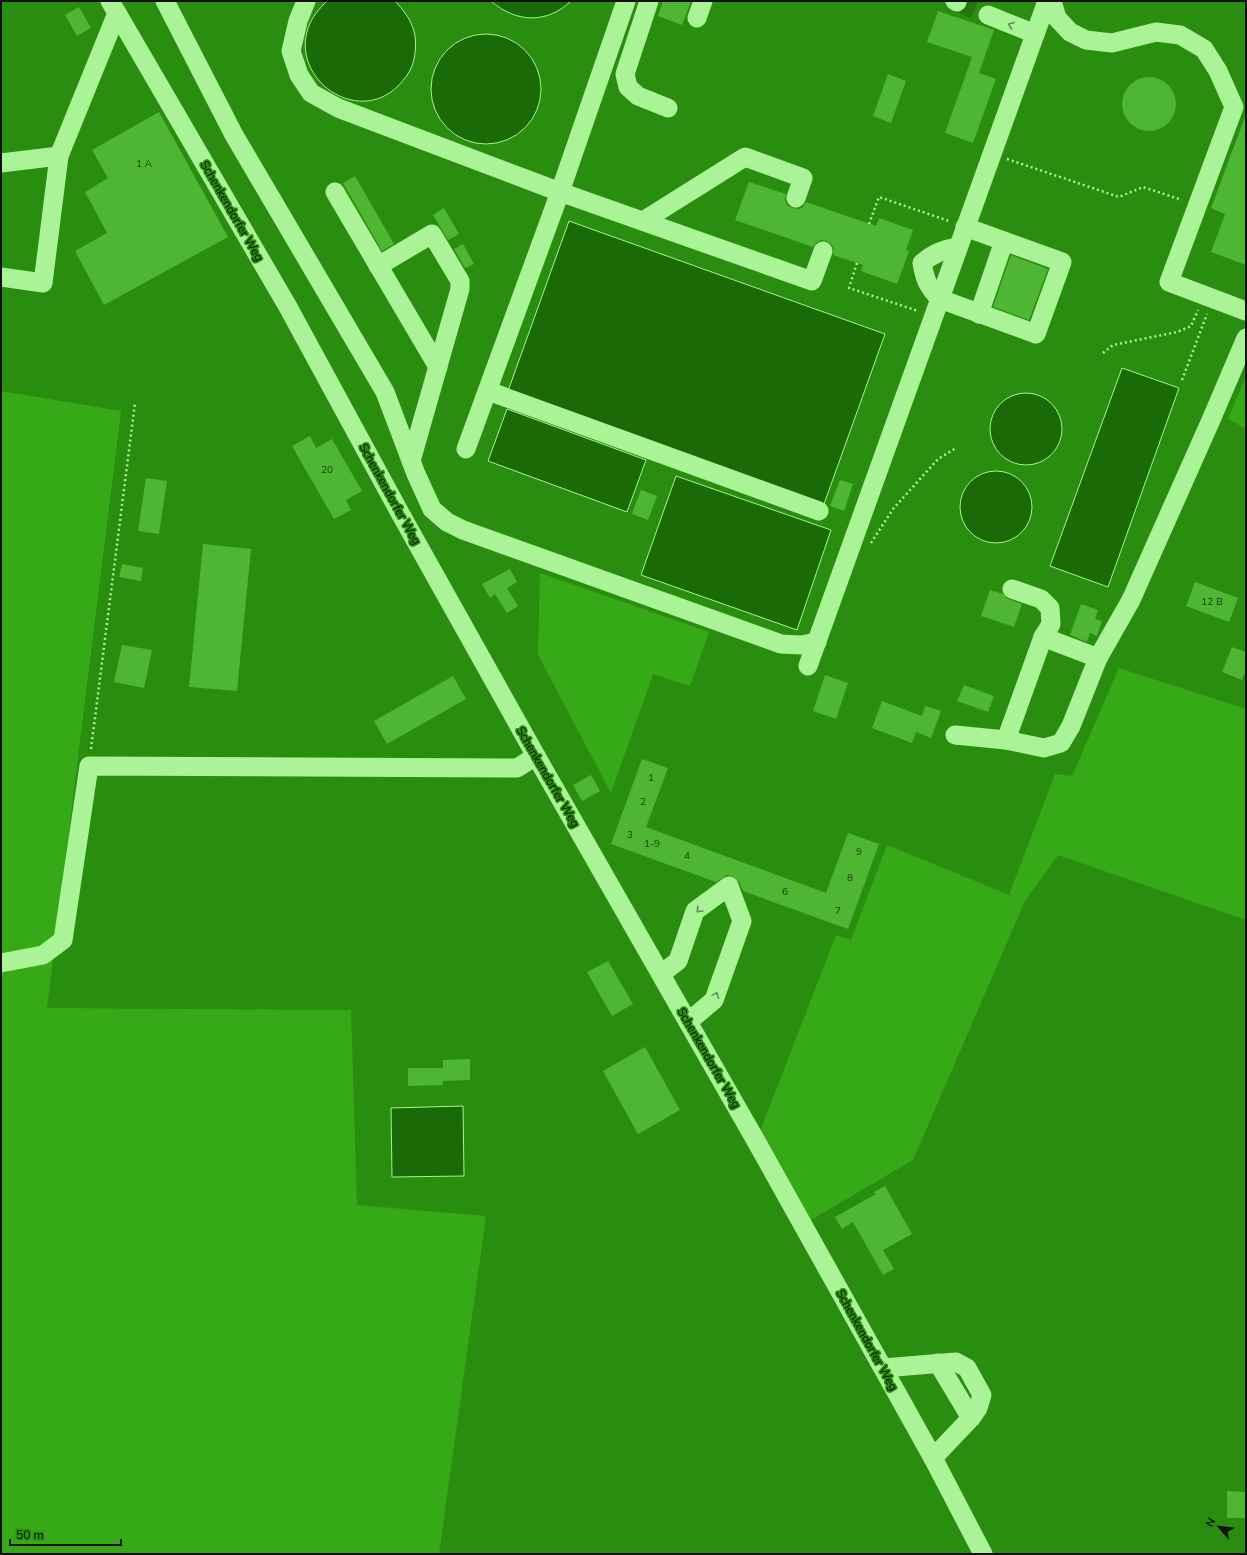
<svg xmlns="http://www.w3.org/2000/svg" width="1247" height="1555" viewBox="0 0 1247 1555" font-family="'Nunito Sans',sans-serif">
	<style>
		.green { fill: #36a916 }
		.water { fill: #1b6a08; stroke: #a2f788 }
		.building { fill: #4fb633 }
		.lines { fill: none; stroke-linecap: round; stroke-linejoin: round }
		.minor-tunnel { stroke: #24750f; stroke-width: 19; stroke-dasharray: 19 10; stroke-linecap: butt }
		.path { stroke: #abf397; stroke-width: 2.5; stroke-dasharray: 2 3; stroke-linecap: butt }
		.minor { stroke: #abf397; stroke-width: 19 }
		.oneway { stroke: #668d5b }
		.labels { text-anchor: middle; dominant-baseline: central; stroke-width: 3.5; stroke-linejoin: round; paint-order: stroke }
		.number-label { font-size: 10px; fill: #203a1a }
		.street-label { font-size: 12px; fill: #111; stroke: #298e0f }
	</style>
	<rect width="100%" height="100%" fill="#298e0f"/>
	<!-- green -->
	<g class="green">
		<polygon points="1246,376 1246,429 1228,419"/>
		<polygon points="1,391 121,411 47,1008 351,1010 357,1205 486,1216 439,1554 1,1554"/>
		<polygon points="540,573 709,632 690,686 653,674 611,793 538,655"/>
		<polygon points="1119,668 1246,709 1246,920 1058,855 1025,901 913,1160 809,1221 759,1134 836,935 851,940 887,845 1009,895 1055,774 1072,776"/>
	</g>
	<!-- water -->
	<g class="water">
		<path d="M327 1H395C412 19 419 34 414 59 412 70 405 79 397 87 357 125 291 80 308 28 312 17 319 9 327 1Z"/>
		<path d="M491 1H571C547 24 516 23 491 1Z"/>
		<circle cx="486" cy="89" r="55"/>
		<polygon points="569,221 885,334 824,504 508,391"/>
		<polygon points="1122,368 1179,388 1108,587 1050,566"/>
		<circle cx="1026" cy="429" r="36"/>
		<polygon points="507,409 646,460 627,512 488,461"/>
		<circle cx="996" cy="507" r="36"/>
		<polygon points="676,476 831,530 797,630 641,575"/>
		<polygon points="463,1106 464,1176 392,1177 391,1108"/>
	</g>
	<!-- building -->
	<g class="building">
		<polygon points="663,1 691,1 682,25 658,16"/>
		<polygon points="79,7 91,28 77,36 65,15"/>
		<polygon points="938,11 994,30 979,73 996,79 973,143 945,133 972,57 927,42"/>
		<polygon points="888,74 906,81 891,123 873,116"/>
		<circle cx="1149" cy="104" r="27"/>
		<polygon points="159,112 228,237 104,305 75,251 107,233 85,192 108,178 92,150"/>
		<polygon points="1245,117 1246,117 1246,265 1211,252 1225,214 1211,208"/>
		<polygon points="355,176 394,244 382,251 343,183"/>
		<polygon points="749,182 786,194 785,200 787,205 793,208 798,209 803,207 806,202 876,226 879,218 913,230 906,250 909,251 897,284 861,271 863,265 833,255 834,249 831,244 827,241 821,240 816,243 813,247 735,220"/>
		<polygon points="444,208 459,234 448,240 433,215"/>
		<polygon points="463,244 474,264 465,268 454,249"/>
		<polygon points="1011,255 1048,269 1029,320 993,307"/>
		<polygon points="310,436 316,448 332,439 362,491 346,500 351,510 334,519 292,446"/>
		<polygon points="146,478 167,481 159,534 138,531"/>
		<polygon points="840,480 853,484 844,511 830,506"/>
		<polygon points="641,490 657,496 648,520 632,514"/>
		<polygon points="203,544 251,549 237,691 189,687"/>
		<polygon points="122,564 143,568 141,581 119,577"/>
		<polygon points="510,569 517,582 507,588 518,606 507,613 495,594 490,598 482,584"/>
		<polygon points="1195,582 1238,598 1229,622 1186,606"/>
		<polygon points="990,590 1003,594 1008,599 1022,604 1014,627 981,616"/>
		<polygon points="1081,604 1098,610 1095,619 1102,621 1097,636 1090,633 1087,642 1070,635"/>
		<polygon points="122,645 152,650 144,688 114,682"/>
		<polygon points="1232,647 1246,652 1246,670 1242,680 1222,672"/>
		<polygon points="825,675 848,683 836,719 813,711"/>
		<polygon points="453,676 466,699 387,744 374,721"/>
		<polygon points="964,685 994,696 988,712 957,701"/>
		<polygon points="882,701 922,716 925,706 941,711 931,738 916,732 912,743 872,728"/>
		<polygon points="642,759 668,768 646,827 826,893 848,833 879,844 848,929 743,891 739,882 732,876 727,875 716,882 611,844"/>
		<polygon points="591,775 600,791 582,801 573,785"/>
		<polygon points="608,961 633,1004 612,1016 587,972"/>
		<polygon points="645,1047 680,1110 638,1134 603,1071"/>
		<polygon points="470,1059 470,1080 443,1081 443,1085 408,1086 408,1068 443,1068 443,1060"/>
		<polygon points="885,1186 912,1234 883,1250 894,1269 883,1275 853,1222 842,1229 835,1217 876,1194 874,1192"/>
		<polygon points="1227,1491 1246,1492 1246,1518 1227,1518"/>
	</g>
	<g class="lines">
		<!-- minor-tunnel -->
		<polyline class="minor-tunnel" points="957,2 988,15"/>
		<!-- path -->
		<g class="path">
			<polyline points="1007,159 1119,197 1143,187 1182,200"/>
			<polyline points="869,224 879,197 949,221"/>
			<polyline points="857,263 849,288 918,311"/>
			<polyline points="1103,353 1113,345 1177,332 1191,326 1198,310"/>
			<polyline points="1182,380 1207,314"/>
			<polyline points="871,543 893,509 938,459 956,448"/>
			<polyline points="91,749 135,403"/>
		</g>
		<!-- minor -->
		<g class="minor">
			<polyline points="110,1 288,307 400,513 536,756 756,1141 933,1458 983,1554"/>
			<polyline points="165,1 234,135 385,392 416,474 432,509 447,522 463,530 781,644 801,645 817,642"/>
			<polyline points="306,1 298,21 291,51 299,75 311,93 338,108 560,192 812,281 823,251"/>
			<polyline points="649,1 625,74 628,87 638,96 668,108"/>
			<polyline points="955,1 957,2"/>
			<polyline points="1052,1 1057,18 1070,32 1086,40 1112,43 1156,32 1180,35 1204,49 1218,71 1234,107 1169,282 1246,311"/>
			<polyline points="988,15 1035,34"/>
			<polyline points="697,18 703,1"/>
			<polyline points="1,163 59,156"/>
			<polyline points="335,192 438,367"/>
			<polyline points="643,221 745,157 803,178 796,198"/>
			<path d="M958 247C944 249 933 253 922 263 925 280 928 287 940 299L1036 334 1062 262 965 227"/>
			<polyline points="378,266 432,234 460,281 460,289 411,461"/>
			<polyline points="1,277 43,283 59,156 117,13"/>
			<polyline points="979,314 1004,241"/>
			<polyline points="488,391 819,511"/>
			<polyline points="466,449 560,192 626,1"/>
			<polyline points="1012,589 1041,599 1050,608 1051,624 1043,637"/>
			<polyline points="808,666 1047,1"/>
			<polyline points="955,735 1006,740 1044,748 1061,743 1071,726 1098,658 1131,600 1211,420 1246,338"/>
			<polyline points="1006,740 1043,637 1098,658"/>
			<polyline points="1,963 43,955 63,940 89,766 517,768 536,756"/>
			<polyline points="661,974 678,961 695,911 729,886 742,921 714,1000 688,1022"/>
			<polyline points="938,1363 971,1418"/>
			<polyline points="883,1368 956,1362 967,1368 982,1395 978,1408 971,1418 933,1458"/>
		</g>
	</g>
	<!-- one-way arrows -->
	<defs><path id="oneway-chevron" d="M-2-3.5L2.5 0L-2 3.5" fill="none" stroke-width="1.6" stroke-linecap="round" stroke-linejoin="round"/></defs>
	<g class="oneway">
		<use href="#oneway-chevron" transform="translate(1011 25) rotate(-157)"/>
		<use href="#oneway-chevron" transform="translate(699 910) rotate(134)"/>
		<use href="#oneway-chevron" transform="translate(716 995) rotate(-66)"/>
	</g>
	<g class="labels">
		<!-- number labels -->
		<g class="number-label">
			<text x="144" y="164">1 A</text>
			<text x="327" y="470">20</text>
			<text x="1212" y="602">12 B</text>
			<text x="651" y="778">1</text>
			<text x="643" y="802">2</text>
			<text x="630" y="835">3</text>
			<text x="652" y="844">1-9</text>
			<text x="859" y="852">9</text>
			<text x="687" y="856">4</text>
			<text x="850" y="878">8</text>
			<text x="785" y="892">6</text>
			<text x="838" y="911">7</text>
		</g>
		<!-- street labels -->
		<g class="street-label">
			<text transform="translate(232 211) rotate(60)">Schenkendorfer Weg</text>
			<text transform="translate(390 494) rotate(61)">Schenkendorfer Weg</text>
			<text transform="translate(548 777) rotate(60)">Schenkendorfer Weg</text>
			<text transform="translate(709 1058) rotate(60)">Schenkendorfer Weg</text>
			<text transform="translate(867 1340) rotate(61)">Schenkendorfer Weg</text>
		</g>
	</g>
	<!-- border -->
	<rect width="1247" height="1555" fill="none" stroke="#111111" stroke-width="4"/>
	<!-- north arrow -->
	<g transform="translate(1219 1527) rotate(298)" stroke="#298e0f" stroke-width="3" paint-order="stroke">
	<path d="M0-3L7 15L0 10L-7 15Z" fill="#111111"/>
	<text y="-6" font-size="11" font-weight="bold" text-anchor="middle" fill="#111111">N</text>
	</g>
	<!-- scale -->
	<path d="M10 1539v6h111v-6" fill="none" stroke="#111111" stroke-width="2"/>
	<text x="16" y="1539" font-size="12" fill="#111111" stroke="#298e0f" stroke-width="3" paint-order="stroke">50 m</text>
</svg>
